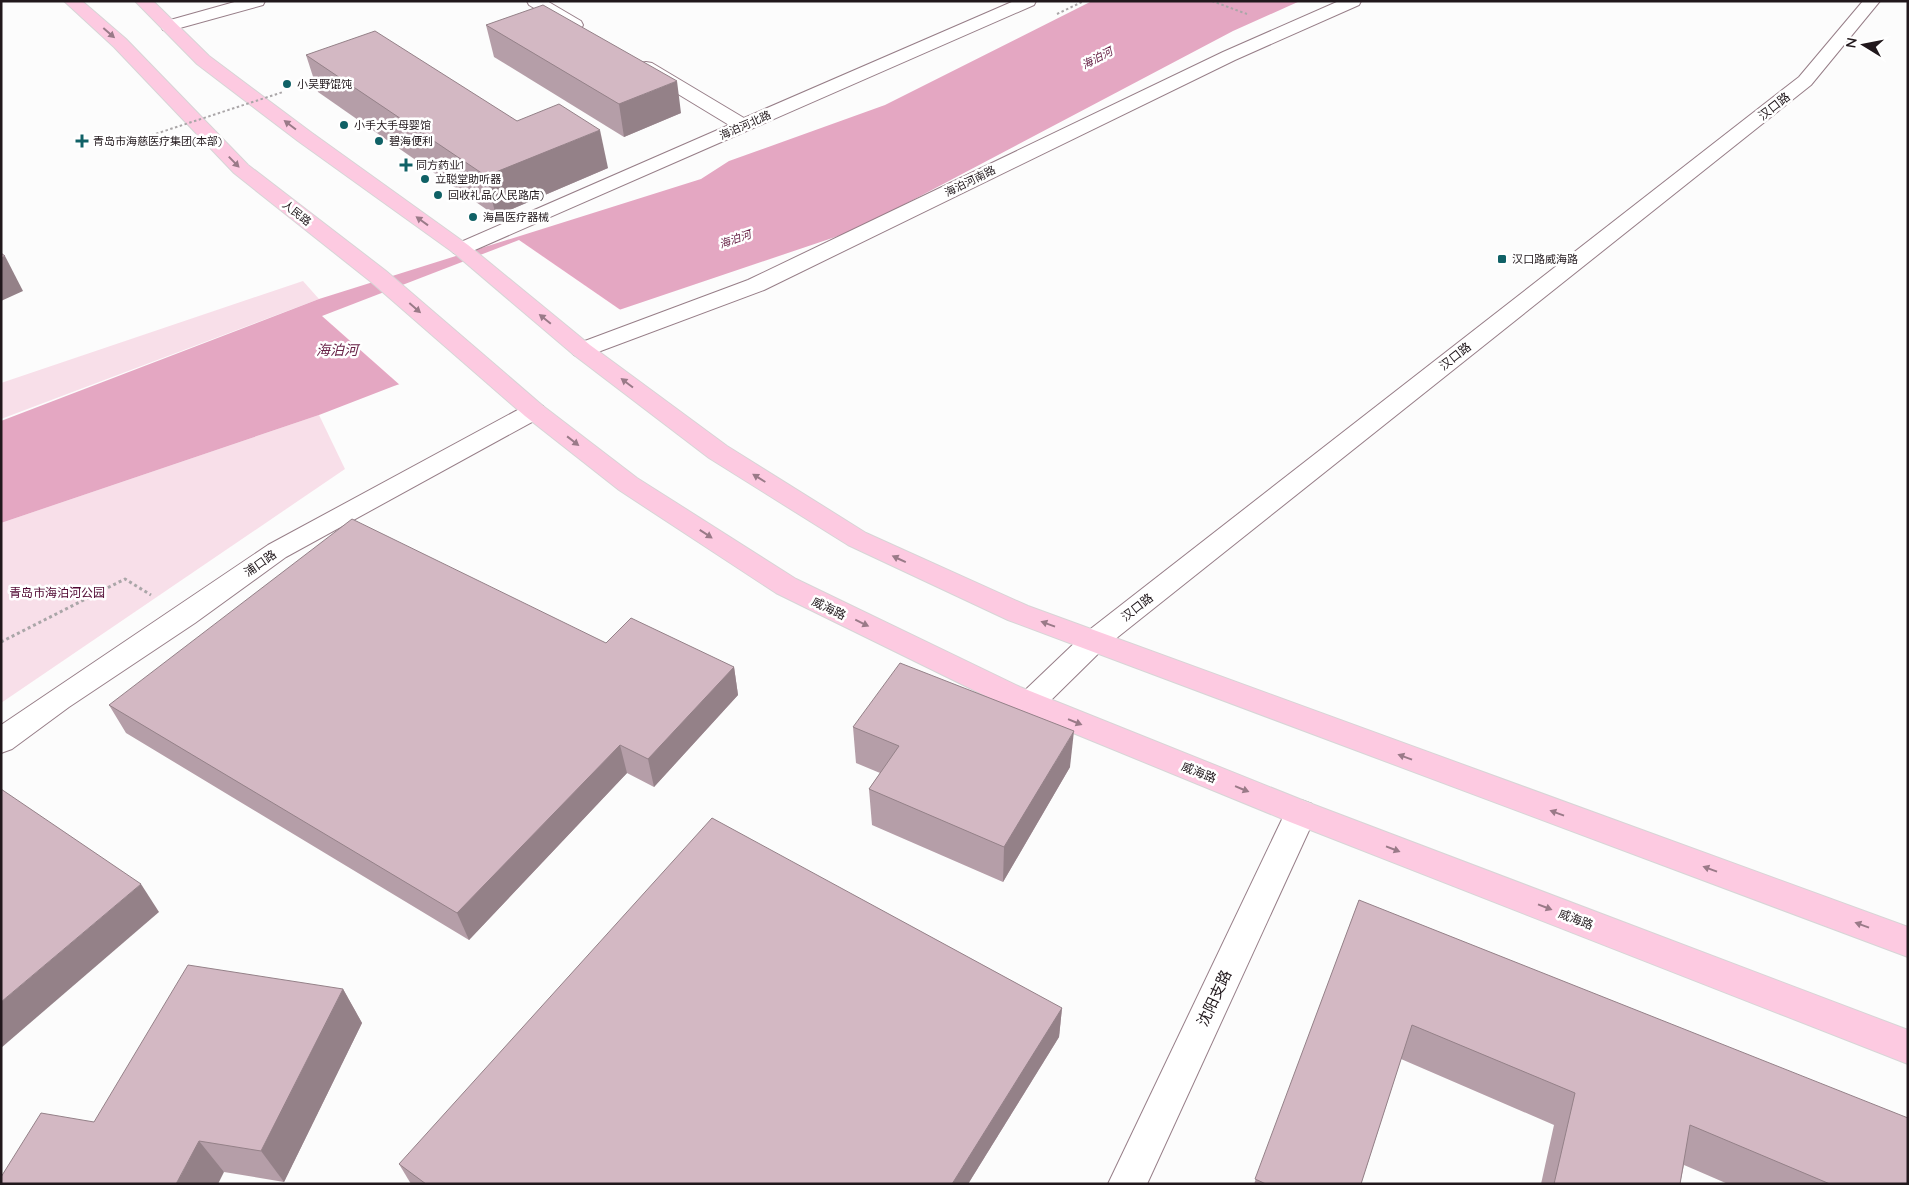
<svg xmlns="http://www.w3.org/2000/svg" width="1909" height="1185" viewBox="0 0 1909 1185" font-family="Quicksand,'Noto Sans SC',sans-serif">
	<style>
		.green { fill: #f8dfe9 }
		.water { fill: #e4a7c2 }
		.pier { fill: #fcfcfc }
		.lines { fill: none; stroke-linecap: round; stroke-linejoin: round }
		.minor-casing { stroke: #977e88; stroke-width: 2 }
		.major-casing { stroke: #d7d5d6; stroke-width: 2 }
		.path-far1 { stroke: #aaa6a8; stroke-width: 2; stroke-dasharray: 2.5 2.5; stroke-linecap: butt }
		.path { stroke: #aaa6a8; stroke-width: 3; stroke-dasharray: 3 3; stroke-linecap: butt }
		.minor { fill: #fff; fill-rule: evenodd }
		.major { fill: #fdcae1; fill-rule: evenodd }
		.path-bridge { stroke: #aaa6a8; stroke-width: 2; stroke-dasharray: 2.5 2.5; stroke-linecap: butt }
		.wall { fill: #b59ea8 }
		.shaded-wall { fill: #948188 }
		.building { fill: #d3b8c3; stroke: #948188 }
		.oneway { fill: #9a7a88 }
		.poi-dot { fill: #106166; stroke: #fff; stroke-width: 2 }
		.labels { text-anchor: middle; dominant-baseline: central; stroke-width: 5; stroke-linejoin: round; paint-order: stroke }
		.far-water-label { font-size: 11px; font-style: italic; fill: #672146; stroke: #fff }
		.far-poi-label { font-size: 11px; fill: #21181c; stroke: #fff; text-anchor: start }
		.far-street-label { font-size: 11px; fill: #21181c; stroke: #fff }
		.street-label { font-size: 12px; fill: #21181c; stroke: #fff }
		.park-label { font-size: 12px; fill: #4f0731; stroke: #fff }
		.water-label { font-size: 14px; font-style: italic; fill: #672146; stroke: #fff }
		.near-street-label { font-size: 15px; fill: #21181c; stroke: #fff }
	</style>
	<rect width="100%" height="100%" fill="#fcfcfc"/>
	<!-- green -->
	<g class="green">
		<polygon points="303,281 319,299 1,419 1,383"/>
		<polygon points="319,415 345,469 1,703 1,523"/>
	</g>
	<!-- water -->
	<polygon class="water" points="1092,1 1300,1 1233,31 856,230 394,386 319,415 1,523 1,421 319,299 701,179 729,161 885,105"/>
	<!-- pier -->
	<polygon class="pier" points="519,240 622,311 401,386 322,316"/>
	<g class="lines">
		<!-- minor casing -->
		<g class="minor-casing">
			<g id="minor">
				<polygon points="238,1 265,1 263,5 169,31 163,30 161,26 163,22"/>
				<polygon points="527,1 547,1 581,21 583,25 581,29 569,29 529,5"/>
				<polygon points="1014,1 1036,1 1034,5 468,253 461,255 454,253 450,249 454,245 729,125 640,71 637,67 640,63 646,62 652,63 744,118"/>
				<polygon points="1339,1 1361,1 1359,5 1235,60 764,290 590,355 582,357 574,355 570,350 574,345 748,280 1223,52"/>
				<polygon points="1863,1 1880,1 1811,85 1104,648 1040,711 1030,714 1020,711 1015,703 1020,695 1084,634 1799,77"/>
				<polygon points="534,404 543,406 546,411 543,416 286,557 195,623 69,707 12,749 1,753 1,725 268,545 525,406"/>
				<polygon points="1301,800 1312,804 1317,813 1147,1184 1108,1184 1285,813 1290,804"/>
			</g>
		</g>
		<!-- major casing -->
		<g class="major-casing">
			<g id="major">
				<polygon points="64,1 82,1 126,39 248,165 386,271 543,406 637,478 796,579 1020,687 1312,804 1908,1030 1908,1064 1290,822 1000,703 776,593 619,490 525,416 370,281 234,173 114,47"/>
				<polygon points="135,1 153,1 209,56 312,133 468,245 590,345 727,446 866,533 1028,606 1908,927 1908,957 1008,620 848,545 709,458 574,355 454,253 298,141 197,64"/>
			</g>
		</g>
		<!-- path-far1 -->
		<g class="path-far1">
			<polyline points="1212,1 1247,14"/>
			<polyline points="1057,14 1084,1"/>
		</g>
		<!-- path -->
		<polyline class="path" points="1,642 125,579 151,595"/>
		<!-- minor -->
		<use href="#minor" class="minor"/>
		<!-- major -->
		<use href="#major" class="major"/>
		<!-- path-bridge -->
		<polyline class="path-bridge" points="137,140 283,92"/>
	</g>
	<!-- wall -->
	<g class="wall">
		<polygon points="486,25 681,113 624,137 494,57"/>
		<polygon points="306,55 517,121 608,168 496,216 318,92"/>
		<polygon points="606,643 734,667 738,695 654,787 627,773 469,940 126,733 109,705"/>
		<polygon points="853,727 1070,767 1003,882 872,825 869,789 880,773 856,763"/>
		<polygon points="1359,900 1908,1184 1728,1184 1684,1165 1680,1184 1541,1184 1554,1125 1401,1059 1361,1184 1254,1184"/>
		<polygon points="343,989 362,1023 284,1182 224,1172 94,1122"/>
		<polygon points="1062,1008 1059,1037 968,1184 411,1184 399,1164"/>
	</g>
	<!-- shaded-wall -->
	<g class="shaded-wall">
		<polygon points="677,81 681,113 624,137 619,104"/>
		<polygon points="600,130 608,168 496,216 486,176"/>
		<polygon points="5,256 23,291 1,301 1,258"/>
		<polygon points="734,667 738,695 654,787 648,759"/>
		<polygon points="1074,731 1070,767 1003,882 1004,847"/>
		<polygon points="620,745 627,773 469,940 457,913"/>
		<polygon points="141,884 159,912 1,1048 1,1002"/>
		<polygon points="343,989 362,1023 284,1182 261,1151"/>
		<polygon points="1062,1008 1059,1037 968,1184 952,1184"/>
		<polygon points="199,1141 224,1172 218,1184 176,1184"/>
	</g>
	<!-- building -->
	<g class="building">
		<polygon points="543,5 677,81 619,104 486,25"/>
		<polygon points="375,31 517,121 559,104 600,130 486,176 306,55"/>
		<polygon points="1,253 5,256 1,258"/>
		<polygon points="352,519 606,643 631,618 734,667 648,759 620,745 457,913 109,705"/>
		<polygon points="900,663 1074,731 1004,847 869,789 899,746 853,727"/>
		<polygon points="1,789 141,884 1,1002"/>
		<polygon points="712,818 1062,1008 952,1184 426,1184 399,1164"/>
		<polygon points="1359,900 1908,1118 1908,1184 1830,1184 1690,1125 1680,1184 1554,1184 1575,1093 1412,1025 1361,1184 1266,1184 1255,1179"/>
		<polygon points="188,965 343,989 261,1151 199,1141 176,1184 1,1184 1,1177 41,1113 94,1122"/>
	</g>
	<!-- one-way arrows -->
	<defs><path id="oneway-solid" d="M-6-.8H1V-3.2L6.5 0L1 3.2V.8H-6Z" transform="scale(1.25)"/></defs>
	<g class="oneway">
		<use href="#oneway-solid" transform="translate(109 33) rotate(41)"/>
		<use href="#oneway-solid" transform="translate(290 125) rotate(-143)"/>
		<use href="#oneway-solid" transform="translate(234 162) rotate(46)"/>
		<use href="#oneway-solid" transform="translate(422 221) rotate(-144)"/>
		<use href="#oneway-solid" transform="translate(415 308) rotate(41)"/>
		<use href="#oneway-solid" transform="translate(545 319) rotate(-141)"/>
		<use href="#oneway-solid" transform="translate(627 383) rotate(-143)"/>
		<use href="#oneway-solid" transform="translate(573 441) rotate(38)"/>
		<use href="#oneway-solid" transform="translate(759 478) rotate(-148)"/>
		<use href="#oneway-solid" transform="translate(706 534) rotate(33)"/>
		<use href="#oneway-solid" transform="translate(899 559) rotate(-155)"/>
		<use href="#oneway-solid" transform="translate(862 623) rotate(26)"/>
		<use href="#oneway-solid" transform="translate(1048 624) rotate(-160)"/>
		<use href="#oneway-solid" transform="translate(1075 722) rotate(22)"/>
		<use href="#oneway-solid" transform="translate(1405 757) rotate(-160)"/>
		<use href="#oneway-solid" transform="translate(1242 789) rotate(22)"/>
		<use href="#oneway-solid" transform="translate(1557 813) rotate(-160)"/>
		<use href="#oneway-solid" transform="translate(1393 849) rotate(21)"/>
		<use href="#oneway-solid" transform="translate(1710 869) rotate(-160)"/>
		<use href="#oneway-solid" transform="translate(1545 907) rotate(21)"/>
		<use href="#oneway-solid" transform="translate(1862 925) rotate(-160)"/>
	</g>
	<!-- markers -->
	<g class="poi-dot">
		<circle cx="287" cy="84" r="5"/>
		<circle cx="344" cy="125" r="5"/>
		<path d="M79.5 133.5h5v5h5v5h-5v5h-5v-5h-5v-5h5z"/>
		<circle cx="379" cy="141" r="5"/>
		<path d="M403.5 157.5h5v5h5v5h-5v5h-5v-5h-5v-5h5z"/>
		<circle cx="425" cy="179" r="5"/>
		<circle cx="438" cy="195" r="5"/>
		<circle cx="473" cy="217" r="5"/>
		<rect x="1497" y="254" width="10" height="10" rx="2.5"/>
	</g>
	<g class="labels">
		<!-- far-water labels -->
		<g class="far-water-label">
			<text transform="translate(1097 58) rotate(-28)">海泊河</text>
			<text transform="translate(735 239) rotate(-19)">海泊河</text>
		</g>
		<!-- far-poi labels -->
		<g class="far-poi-label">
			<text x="297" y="84">小吴野馄饨</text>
			<text x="354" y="125">小手大手母婴馆</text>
			<text x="93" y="141">青岛市海慈医疗集团(本部)</text>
			<text x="389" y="141">碧海便利</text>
			<text x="416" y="165">同方药业1</text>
			<text x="435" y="179">立聪堂助听器</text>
			<text x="448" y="195">回收礼品(人民路店)</text>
			<text x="483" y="217">海昌医疗器械</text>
			<text x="1512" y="259">汉口路威海路</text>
		</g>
		<!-- far-street labels -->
		<g class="far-street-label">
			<text transform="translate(745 125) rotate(-24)">海泊河北路</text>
			<text transform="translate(970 181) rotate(-26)">海泊河南路</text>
			<text transform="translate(297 213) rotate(38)">人民路</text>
		</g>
		<!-- street labels -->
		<g class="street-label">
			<text transform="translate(1774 106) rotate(-38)">汉口路</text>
			<text transform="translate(1455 356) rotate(-38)">汉口路</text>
			<text transform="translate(260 563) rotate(-35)">浦口路</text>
			<text transform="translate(1137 607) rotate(-38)">汉口路</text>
			<text transform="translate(829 608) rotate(26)">威海路</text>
			<text transform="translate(1199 772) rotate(22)">威海路</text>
			<text transform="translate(1576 919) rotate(21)">威海路</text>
		</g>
		<!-- park labels -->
		<g class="park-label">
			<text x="57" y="592">青岛市海泊河公园</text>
		</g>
		<!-- water labels -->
		<g class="water-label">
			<text x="337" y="350">海泊河</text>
		</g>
		<!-- near-street labels -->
		<g class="near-street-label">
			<text transform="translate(1214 998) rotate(-65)">沈阳支路</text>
		</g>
	</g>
	<!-- border -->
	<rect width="1909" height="1185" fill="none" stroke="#21181c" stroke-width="5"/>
	<!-- north arrow -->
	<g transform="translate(1864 45) rotate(280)" stroke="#ffffff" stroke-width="4" paint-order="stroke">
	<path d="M0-4L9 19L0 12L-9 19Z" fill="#21181c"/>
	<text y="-8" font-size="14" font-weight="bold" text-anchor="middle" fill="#21181c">N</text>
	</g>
</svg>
